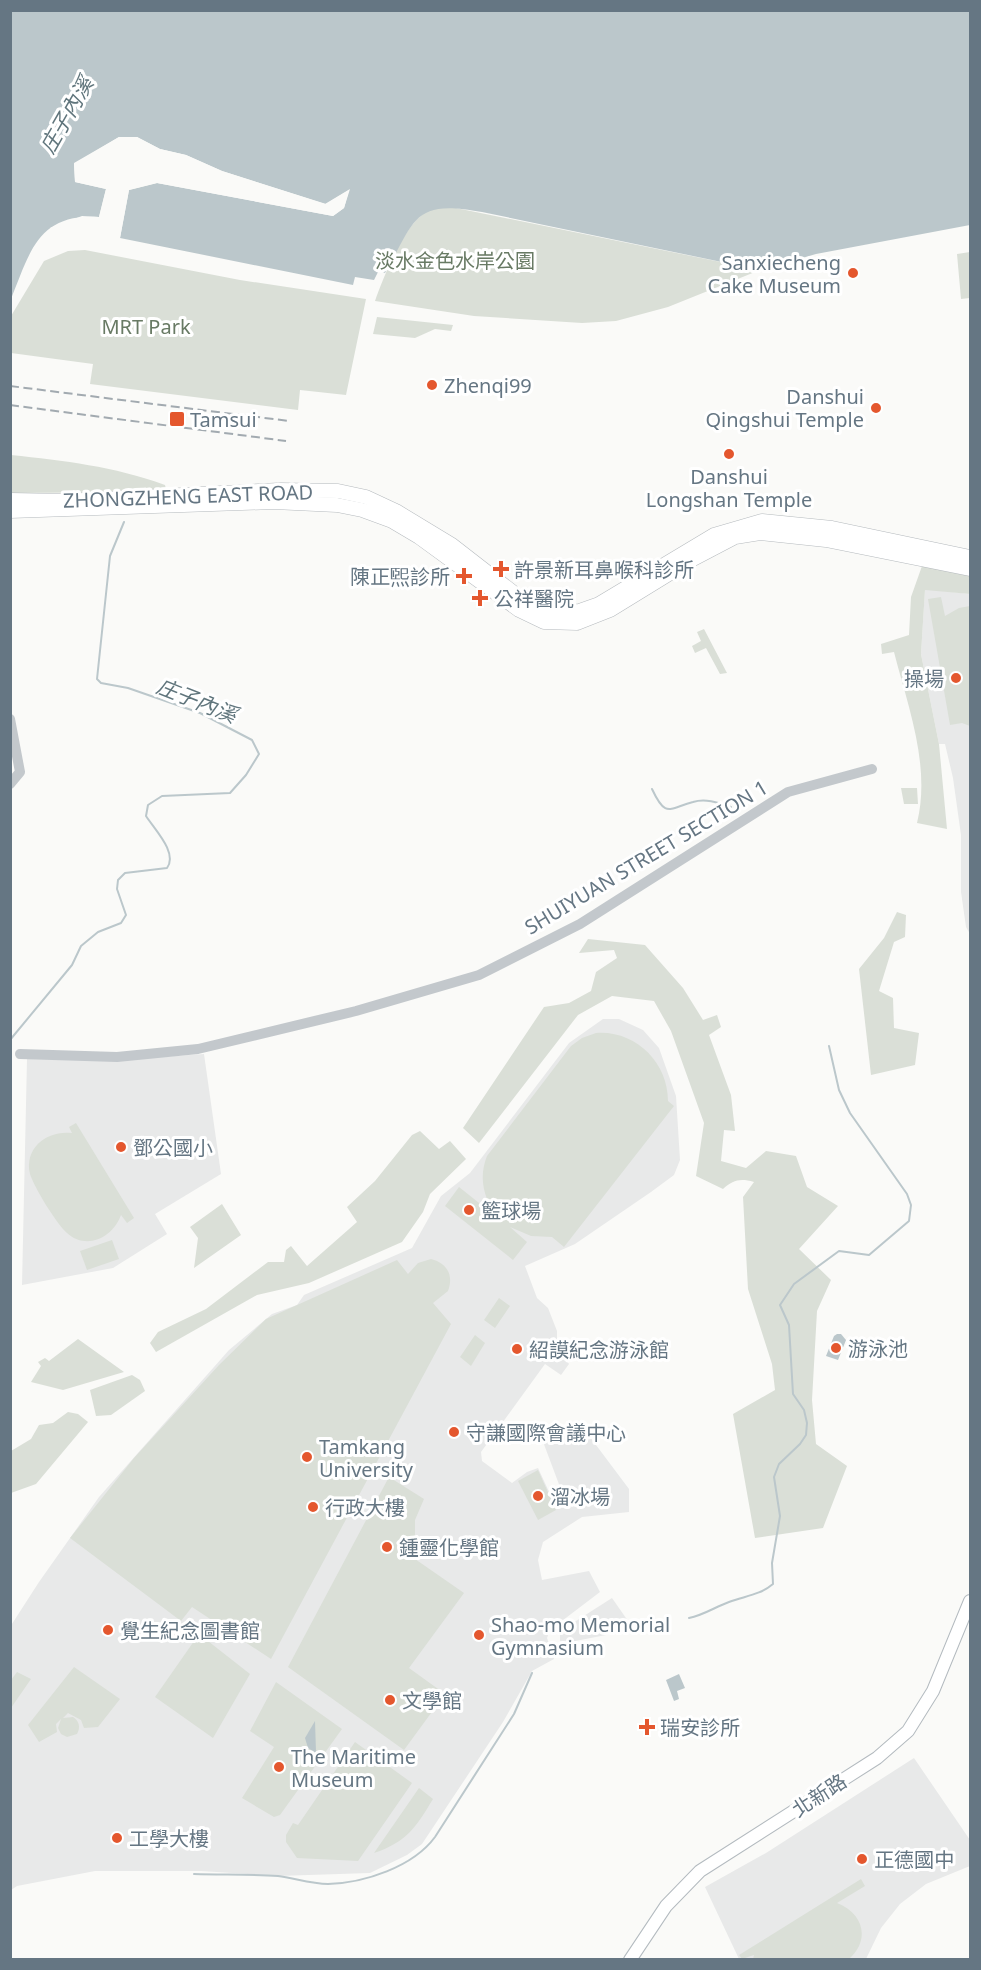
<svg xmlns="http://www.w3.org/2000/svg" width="981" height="1970" viewBox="0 0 981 1970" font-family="'Noto Sans','Noto Sans TC',sans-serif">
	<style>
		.built { fill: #e8e9e9 }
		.green { fill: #dadfd7 }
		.water { fill: #bbc7cb }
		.pier { fill: #fafaf8 }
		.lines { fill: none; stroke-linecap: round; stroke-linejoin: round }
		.stream { stroke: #bbc7cb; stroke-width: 2 }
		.secondary-casing { stroke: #b3babf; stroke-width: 14 }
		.primary-casing { stroke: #b5babe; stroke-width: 15 }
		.tertiary { stroke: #c3c8cc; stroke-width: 10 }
		.secondary { stroke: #fff; stroke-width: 12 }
		.primary { stroke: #fff; stroke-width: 14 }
		.rail { stroke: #a2aab0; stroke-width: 2; stroke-dasharray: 9 4.5; stroke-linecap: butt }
		.poi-dot { fill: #e4572e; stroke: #fff; stroke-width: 2 }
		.labels { text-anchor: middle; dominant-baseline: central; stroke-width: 6; stroke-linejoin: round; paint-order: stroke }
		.park-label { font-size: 20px; fill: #687a64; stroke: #fff }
		.poi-label { font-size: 20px; fill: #657683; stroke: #fff; text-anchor: start }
		.street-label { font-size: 20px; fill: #657683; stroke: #fff }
		.water-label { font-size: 21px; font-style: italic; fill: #60757c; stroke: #fff }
	</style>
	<rect width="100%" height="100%" fill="#fafaf8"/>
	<!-- built -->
	<g class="built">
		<polygon points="925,589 970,594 970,934 966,927 961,892 961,835 953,778 945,744 939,744 921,654"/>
		<polygon points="603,1019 619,1019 643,1030 659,1048 676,1096 680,1160 674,1175 651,1192 575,1244 525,1266 537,1298 548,1308 557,1331 557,1346 569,1364 561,1375 545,1364 481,1452 482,1461 512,1483 527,1472 538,1468 551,1496 563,1495 542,1439 578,1421 629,1489 629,1512 582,1517 543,1542 538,1560 542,1580 589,1571 600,1592 550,1630 547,1638 554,1659 532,1671 503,1722 422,1844 407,1855 370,1873 278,1876 201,1871 95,1871 17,1886 11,1890 10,1627 39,1582 99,1497 229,1350 272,1314 297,1305 304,1295 412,1248 441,1196 470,1173 569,1043"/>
		<polygon points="204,1054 221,1174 155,1214 167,1234 113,1268 22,1285 27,1059 116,1060"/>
		<polygon points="612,1598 628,1621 606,1635 560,1644 560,1635 565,1628"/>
		<polygon points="914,1758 970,1840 970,1866 926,1884 900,1904 881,1928 866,1959 739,1959 705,1887 766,1853"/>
	</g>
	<!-- green -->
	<g class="green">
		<path d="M451 207 760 270 668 307 616 321 582 323 474 316 375 301C383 278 405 222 428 211 435 207 443 207 451 207Z"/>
		<polygon points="85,250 240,280 366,299 346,395 300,390 298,410 90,384 93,364 11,353 11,316 44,261 68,251"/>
		<polygon points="970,252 970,298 961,299 957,254"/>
		<polygon points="377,317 453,325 451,331 435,329 415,338 373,334"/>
		<path d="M11 455C65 461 113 466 165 485L166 489 159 492 11 493Z"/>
		<path d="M922 566 970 575V594L925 590 921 654 939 744 947 829 917 823C931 766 908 707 894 652L882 654 881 644 909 635 911 597Z"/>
		<polygon points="941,597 945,616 959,608 970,606 970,726 962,723 950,725 928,599"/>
		<polygon points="704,629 727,673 720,674 706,648 695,653 692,646 701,641 697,632"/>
		<polygon points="901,788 917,788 918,804 904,804"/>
		<polygon points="897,912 906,915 905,937 894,942 879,991 893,998 894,1028 919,1033 915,1065 871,1075 859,969 884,938"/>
		<path d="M588 939 645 945 683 988 703 1020 717 1015 721 1027 709 1035 731 1095 735 1131 724 1130 721 1161 746 1168 766 1151 796 1156 807 1187 838 1206 799 1249 831 1280 817 1311 812 1400 816 1444 847 1466 823 1528 755 1538 733 1414 775 1390 772 1364 748 1289 743 1197 754 1182C740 1178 733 1180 723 1189L696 1176 704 1123 671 1031 654 1001 612 996 578 1015 479 1143 463 1128 544 1007 569 1003 591 991 596 972 617 958 614 950 579 953Z"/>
		<path d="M596 1033C635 1030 668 1062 668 1101L674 1106 564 1247 552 1237 531 1236 510 1227 527 1242 513 1260 445 1206 459 1187 498 1218C484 1199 478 1179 487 1156L571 1046 582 1038Z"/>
		<path d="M76 1123 134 1218 127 1223 121 1215C113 1237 87 1251 67 1233 56 1223 34 1187 30 1174 24 1147 48 1130 72 1133L69 1127Z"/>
		<polygon points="420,1131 439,1149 450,1141 466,1159 430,1194 423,1212 402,1242 309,1283 257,1295 156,1352 150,1343 158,1332 206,1309 268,1262 284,1262 286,1250 291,1246 307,1266 357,1222 347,1207 375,1181 412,1135"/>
		<polygon points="222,1204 241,1235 194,1268 198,1238 190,1227"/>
		<polygon points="112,1240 119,1259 87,1270 80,1251"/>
		<path d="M431 1259C447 1263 454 1275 448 1291L433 1303 451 1324 271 1659 192 1607 181 1621 70 1538 134 1458 219 1365 266 1319 397 1260 408 1274 418 1263Z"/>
		<polygon points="499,1298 510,1306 495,1328 484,1320"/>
		<polygon points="475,1335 485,1343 471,1366 460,1357"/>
		<polygon points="78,1339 124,1372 63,1390 31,1382 41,1366 38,1362 45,1358 49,1361"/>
		<polygon points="132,1375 140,1380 145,1391 111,1415 96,1416 90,1390"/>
		<polygon points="68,1412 78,1414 88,1422 36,1484 11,1493 11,1451 31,1439 39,1425 53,1423"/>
		<polygon points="538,1470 556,1510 538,1520 518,1481"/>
		<polygon points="389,1477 424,1499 415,1520 415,1559 464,1593 409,1668 445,1694 404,1750 288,1667"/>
		<polygon points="199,1634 250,1674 213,1738 155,1697"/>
		<path d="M74 1667 120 1699 98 1727 84 1728 81 1720 68 1713 63 1718 73 1717C79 1721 81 1727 77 1734L67 1737 61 1734 58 1728 61 1719 56 1724 57 1732 39 1742 28 1725Z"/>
		<polygon points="17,1672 31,1679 11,1708 11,1680"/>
		<polygon points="276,1682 342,1729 280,1815 274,1817 242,1798 274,1747 250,1731"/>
		<polygon points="355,1742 412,1783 358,1861 297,1858 286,1842 286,1835 293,1823 298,1825"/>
		<path d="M419 1788 433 1799C416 1827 407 1842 374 1853Z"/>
		<path d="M861 1879 865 1886 837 1903C863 1913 871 1939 849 1959H753L754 1955 742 1959 739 1955Z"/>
	</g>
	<!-- water -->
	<g class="water">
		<path d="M11 11H970V225L816 254 760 270 482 212C413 199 416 219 385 273L379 270 374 280 355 277 353 285 120 238 129 190 157 183 333 216 344 208 349 190 326 204 222 171 186 155 160 149 137 137H119L74 164 75 182 106 189 99 217C38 213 30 252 11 299Z"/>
		<polygon points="837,1334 841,1334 846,1340 838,1360 826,1356 834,1336"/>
		<polygon points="679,1674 685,1688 677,1691 679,1699 674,1701 666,1680"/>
		<polygon points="315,1721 316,1753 308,1748 305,1738"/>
	</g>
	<!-- pier -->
	<polygon class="pier" points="119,137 137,137 160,149 186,155 222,171 325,204 350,189 344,208 333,216 157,183 129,190 120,238 117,238 127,189 156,180 315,212 332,213 341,206 344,195 325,207 221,174 136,140 120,140 77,165 78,179 109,187 102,219 83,219 56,229 50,228 82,216 99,217 106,189 75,182 74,163"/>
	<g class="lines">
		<!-- stream -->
		<g class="stream">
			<path d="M652 789C666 819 669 808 693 802 706 798 719 803 731 807"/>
			<path d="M10 1040 72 965 81 946 98 932 121 923 126 915 117 889 118 880 125 873 167 868C178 853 155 830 146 816L148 805 162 796 230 793 246 775 259 754 252 740 200 713 128 688 101 683 97 679 110 556 124 522"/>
			<path d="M689 1618C704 1615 715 1607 729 1602 745 1596 760 1595 773 1584L772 1563 780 1516 774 1477 779 1464 800 1444 806 1435 807 1423 804 1410 793 1394 789 1325 780 1305 794 1284 839 1251 869 1255 909 1221 911 1205 907 1194 850 1113 839 1090 829 1046"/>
			<path d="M194 1874C222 1875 250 1874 278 1876 294 1878 311 1884 328 1884 364 1883 413 1867 435 1837L514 1714 532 1673"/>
		</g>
		<!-- secondary casing -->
		<g class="secondary-casing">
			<polyline id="secondary" points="630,1960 666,1906 700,1871 877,1758 908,1731 933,1691 970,1601"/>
		</g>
		<!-- primary casing -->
		<g class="primary-casing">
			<g id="primary">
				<polyline points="10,500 64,501 280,490 338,491 366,497 396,511 452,545 528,604 550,612 579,611 599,604 714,535 762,521 832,528 970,557"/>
				<polyline points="10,511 274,502 337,505 362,510 392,521 419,537 519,610 544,622 577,623 610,610 693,559 735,537 760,533 826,540 970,569"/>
			</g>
		</g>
		<!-- tertiary -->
		<g class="tertiary">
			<polyline points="10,719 20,772 10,784"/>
			<polyline points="20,1054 117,1057 198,1049 356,1011 479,975 580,924 788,792 872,769"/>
		</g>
		<!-- secondary -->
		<use href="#secondary" class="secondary"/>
		<!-- primary -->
		<use href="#primary" class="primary"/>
		<!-- rail -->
		<g class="rail">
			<polyline points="10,386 289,421"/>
			<polyline points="10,405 286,441"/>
		</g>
	</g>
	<!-- markers -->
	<g class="poi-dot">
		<circle cx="853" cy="273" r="6"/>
		<circle cx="432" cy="385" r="6"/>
		<circle cx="876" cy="408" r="6"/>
		<rect x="169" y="411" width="16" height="16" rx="3"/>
		<circle cx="729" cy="454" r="6"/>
		<path d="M498 560h6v6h6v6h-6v6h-6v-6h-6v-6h6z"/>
		<path d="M461 567h6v6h6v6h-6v6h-6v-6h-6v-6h6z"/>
		<path d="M477 589h6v6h6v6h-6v6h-6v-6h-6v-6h6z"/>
		<circle cx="956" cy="678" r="6"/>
		<circle cx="121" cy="1147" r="6"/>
		<circle cx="469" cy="1210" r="6"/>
		<circle cx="836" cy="1348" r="6"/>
		<circle cx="517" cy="1349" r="6"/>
		<circle cx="454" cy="1432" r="6"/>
		<circle cx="307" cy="1457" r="6"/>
		<circle cx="538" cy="1496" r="6"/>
		<circle cx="313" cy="1507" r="6"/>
		<circle cx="387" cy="1547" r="6"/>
		<circle cx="108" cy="1630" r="6"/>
		<circle cx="479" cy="1635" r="6"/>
		<circle cx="390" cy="1700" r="6"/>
		<path d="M644 1718h6v6h6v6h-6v6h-6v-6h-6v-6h6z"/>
		<circle cx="279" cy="1767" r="6"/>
		<circle cx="117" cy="1838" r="6"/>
		<circle cx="862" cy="1859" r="6"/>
	</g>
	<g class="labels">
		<!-- park labels -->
		<g class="park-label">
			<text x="455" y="260">淡水金色水岸公園</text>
			<text x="146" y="326">MRT Park</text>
		</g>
		<!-- poi labels -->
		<g class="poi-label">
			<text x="841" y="262" text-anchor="end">Sanxiecheng<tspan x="841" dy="23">Cake Museum</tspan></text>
			<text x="444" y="385">Zhenqi99</text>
			<text x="864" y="396" text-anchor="end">Danshui<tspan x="864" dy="23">Qingshui Temple</tspan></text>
			<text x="190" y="419">Tamsui</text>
			<text x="729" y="476" text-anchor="middle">Danshui<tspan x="729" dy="23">Longshan Temple</tspan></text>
			<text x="514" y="569">許景新耳鼻喉科診所</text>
			<text x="450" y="576" text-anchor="end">陳正煕診所</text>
			<text x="494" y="598">公祥醫院</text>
			<text x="944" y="678" text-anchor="end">操場</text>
			<text x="133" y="1147">鄧公國小</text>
			<text x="481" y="1210">籃球場</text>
			<text x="848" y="1348">游泳池</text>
			<text x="529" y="1349">紹謨紀念游泳館</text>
			<text x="466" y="1432">守謙國際會議中心</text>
			<text x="319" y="1446">Tamkang<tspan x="319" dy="23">University</tspan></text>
			<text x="550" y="1496">溜冰場</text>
			<text x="325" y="1507">行政大樓</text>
			<text x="399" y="1547">鍾靈化學館</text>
			<text x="491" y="1624">Shao-mo Memorial<tspan x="491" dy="23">Gymnasium</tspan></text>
			<text x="120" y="1630">覺生紀念圖書館</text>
			<text x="402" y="1700">文學館</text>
			<text x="660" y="1727">瑞安診所</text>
			<text x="291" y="1756">The Maritime<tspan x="291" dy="23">Museum</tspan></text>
			<text x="129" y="1838">工學大樓</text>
			<text x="874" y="1859">正德國中</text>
		</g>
		<!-- street labels -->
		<g class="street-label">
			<text transform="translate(188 496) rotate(-2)">ZHONGZHENG EAST ROAD</text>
			<text transform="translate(646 857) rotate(-31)">SHUIYUAN STREET SECTION 1</text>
			<text transform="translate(819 1795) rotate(-33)">北新路</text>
		</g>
		<!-- water labels -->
		<g class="water-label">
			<text transform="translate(66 115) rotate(-60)">庄子內溪</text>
			<text transform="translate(197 700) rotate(22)">庄子內溪</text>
		</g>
	</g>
	<!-- border -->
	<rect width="981" height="1970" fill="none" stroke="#657683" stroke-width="24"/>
</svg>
